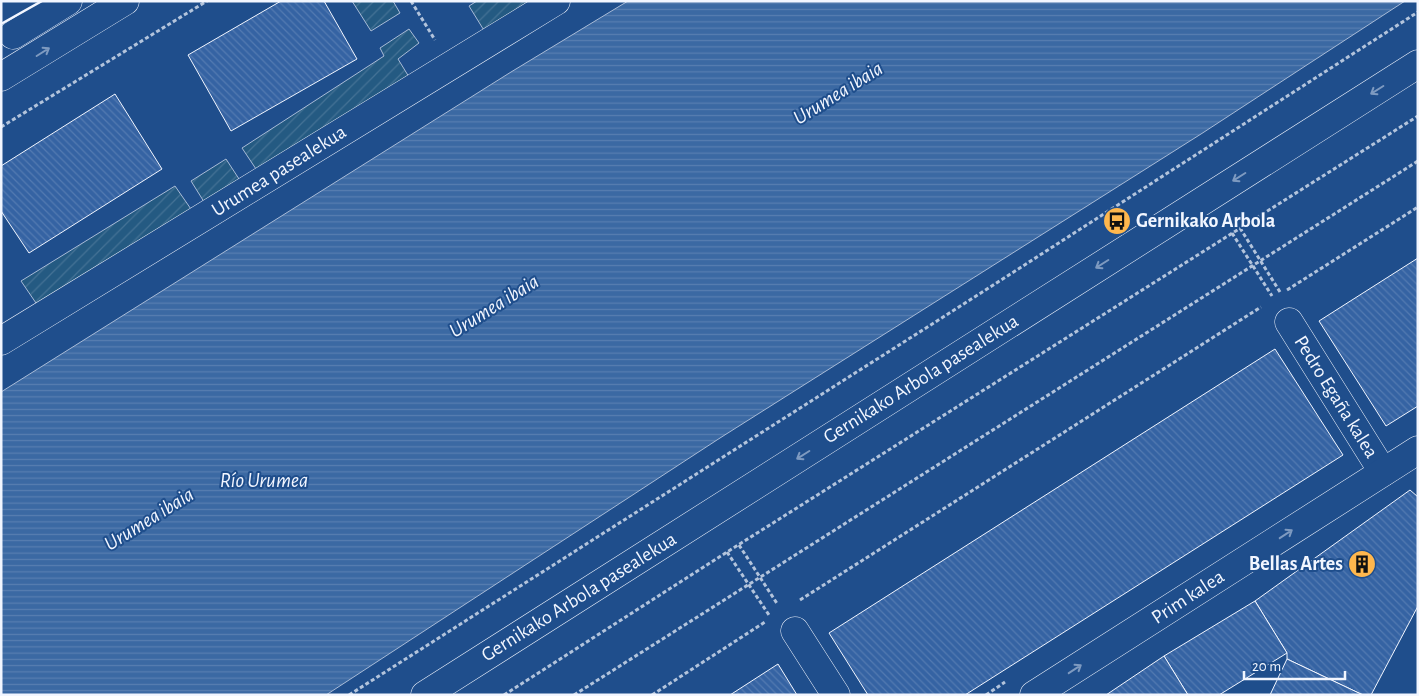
<svg xmlns="http://www.w3.org/2000/svg" width="1419" height="696" viewBox="0 0 1419 696" font-family="'Alegreya Sans',sans-serif">
	<style>
		.garden { fill: url(#garden-furrows); stroke: #a8bbd7 }
		.water { fill: url(#water-rules); stroke: #a8bbd7 }
		.building { fill: url(#building-back-hatch); stroke: #f2f6ff }
		.lines { fill: none; stroke-linecap: round; stroke-linejoin: round }
		.minor-casing { stroke: #f2f6ff; stroke-width: 29 }
		.major-casing { stroke: #f2f6ff; stroke-width: 29 }
		.path { stroke: #b3c4dc; stroke-width: 3; stroke-dasharray: 4 2.5; stroke-linecap: butt }
		.minor { stroke: #1f4e8c; stroke-width: 28 }
		.major { stroke: #1f4e8c; stroke-width: 28 }
		.wall { stroke: #f2f6ff; stroke-width: 2.5 }
		.oneway { stroke: #7e9ac0 }
		.labels { text-anchor: middle; dominant-baseline: central; stroke-width: 4; stroke-linejoin: round; paint-order: stroke }
		.street-label { font-size: 20px; fill: #f2f6ff; stroke: #1f4e8c }
		.poi-label { font-size: 20px; font-weight: bold; fill: #f2f6ff; stroke: #1f4e8c; text-anchor: start }
		.water-label { font-size: 21px; font-style: italic; fill: #f2f6ff; stroke: #1f4e8c }
	</style>
	<defs>
		<pattern id="garden-furrows" width="10" height="10" patternUnits="userSpaceOnUse" patternTransform="scale(1.25)"><rect width="10" height="10" fill="#245a82"/><path d="M-1 1l2-2M0 10L10 0M9 11l2-2" fill="none" stroke="#447295"/></pattern>
		<pattern id="water-rules" width="6" height="5" patternUnits="userSpaceOnUse" patternTransform="scale(1.25)"><rect width="6" height="5" fill="#3b69a3"/><path d="M0 2.5h6" fill="none" stroke="#587fb1"/></pattern>
		<pattern id="building-back-hatch" width="6" height="6" patternUnits="userSpaceOnUse" patternTransform="scale(1.25)"><rect width="6" height="6" fill="#3563a3"/><path d="M-1 5l2 2M0 0l6 6M5-1l2 2" fill="none" stroke="#537ab1"/></pattern>
	</defs>
	<rect width="100%" height="100%" fill="#1f4e8c"/>
	<!-- garden -->
	<g class="garden">
		<polygon points="352,1 393,1 400,13 371,31"/>
		<polygon points="477,1 534,1 485,32 469,6"/>
		<polygon points="409,29 419,43 398,59 409,77 258,172 242,148 384,56 380,48"/>
		<polygon points="226,159 241,182 206,205 191,181"/>
		<polygon points="175,186 193,212 38,306 21,281"/>
	</g>
	<!-- water -->
	<polygon class="water" points="628,1 1405,1 1201,134 720,438 326,695 1,695 1,392 511,72"/>
	<!-- building -->
	<g class="building">
		<polygon points="281,1 324,1 357,59 231,131 188,55"/>
		<polygon points="115,94 162,169 29,253 1,211 1,166"/>
		<polygon points="1418,258 1418,406 1386,426 1319,321"/>
		<polygon points="1275,349 1343,455 965,695 868,695 829,633"/>
		<polygon points="1410,490 1418,497 1418,606 1371,695 1363,695 1287,659 1287,653 1255,601"/>
		<polygon points="1255,601 1287,653 1219,695 1188,695 1164,656"/>
		<polygon points="1164,656 1188,695 1106,695"/>
		<polygon points="1287,659 1363,695 1270,695"/>
		<polygon points="778,664 797,695 730,695"/>
	</g>
	<g class="lines">
		<!-- minor casing -->
		<g class="minor-casing">
			<g id="minor">
				<polyline points="13,35 68,1"/>
				<polyline points="1289,322 1383,472"/>
				<polyline points="1,341 556,1"/>
				<polyline points="795,631 836,695"/>
				<polyline points="1034,695 1418,450"/>
			</g>
		</g>
		<!-- major casing -->
		<g class="major-casing">
			<g id="major">
				<polyline points="1,77 125,1"/>
				<polyline points="425,695 1418,64"/>
			</g>
		</g>
		<!-- path -->
		<g class="path">
			<polyline points="411,1 435,40"/>
			<polyline points="1,127 207,1"/>
			<polyline points="1240,228 1280,292"/>
			<polyline points="1232,233 1272,296"/>
			<polyline points="1287,290 1418,207"/>
			<polyline points="739,545 778,605"/>
			<polyline points="727,552 769,615"/>
			<polyline points="800,600 1261,307"/>
			<polyline points="349,695 984,291 1418,12"/>
			<polyline points="504,695 727,552 1418,116"/>
			<polyline points="574,695 1418,161"/>
			<polyline points="652,695 765,622"/>
			<polyline points="986,695 1005,682"/>
		</g>
		<!-- minor -->
		<use href="#minor" class="minor"/>
		<!-- major -->
		<use href="#major" class="major"/>
		<!-- wall -->
		<polyline class="wall" points="1,24 42,1"/>
	</g>
	<!-- one-way arrows -->
	<defs><path id="oneway-shaft" d="M-6 0H5M1.5-3L5.5 0L1.5 3" fill="none" stroke-width="1.6" stroke-linecap="round" stroke-linejoin="round" transform="scale(1.25)"/></defs>
	<g class="oneway">
		<use href="#oneway-shaft" transform="translate(43 52) rotate(-32)"/>
		<use href="#oneway-shaft" transform="translate(1377 90) rotate(148)"/>
		<use href="#oneway-shaft" transform="translate(1239 177) rotate(148)"/>
		<use href="#oneway-shaft" transform="translate(1102 264) rotate(148)"/>
		<use href="#oneway-shaft" transform="translate(803 455) rotate(148)"/>
		<use href="#oneway-shaft" transform="translate(1286 534) rotate(-33)"/>
		<use href="#oneway-shaft" transform="translate(1075 669) rotate(-33)"/>
	</g>
	<!-- icons -->
	<defs>
		<g id="bus-disc" transform="scale(1.4375)"><circle r="9.5" fill="#ffb74d" stroke="#1f4e8c"/><path d="M-5-6H5V4H4V6H2V4H-2V6H-4V4H-5ZM-3.5-4V0h7V-4ZM-3.5 1.2v1.5H-2V1.2ZM2 1.2v1.5H3.5V1.2Z" fill="#111"/></g>
		<g id="building-disc" transform="scale(1.4375)"><circle r="9.5" fill="#ffb74d" stroke="#1f4e8c"/><path d="M-4-6H4V6H1V3H-1V6H-4ZM-2.5-4.3h1.7v1.8h-1.7ZM.8-4.3h1.7v1.8H.8ZM-2.5-1h1.7V.8h-1.7ZM.8-1h1.7V.8H.8Z" fill="#111"/></g>
	</defs>
	<g fill-rule="evenodd">
		<use href="#bus-disc" x="1117" y="221"/>
		<use href="#building-disc" x="1362" y="564"/>
	</g>
	<g class="labels">
		<!-- street labels -->
		<g class="street-label">
			<text transform="translate(279 171) rotate(-32)">Urumea pasealekua</text>
			<text transform="translate(921 379) rotate(-32)">Gernikako Arbola pasealekua</text>
			<text transform="translate(1336 397) rotate(58)">Pedro Egaña kalea</text>
			<text transform="translate(579 597) rotate(-32)">Gernikako Arbola pasealekua</text>
			<text transform="translate(1188 597) rotate(-33)">Prim kalea</text>
		</g>
		<!-- poi labels -->
		<g class="poi-label">
			<text x="1136" y="221">Gernikako Arbola</text>
			<text x="1343" y="564" text-anchor="end">Bellas Artes</text>
		</g>
		<!-- water labels -->
		<g class="water-label">
			<text transform="translate(838 93) rotate(-32)">Urumea ibaia</text>
			<text transform="translate(494 306) rotate(-32)">Urumea ibaia</text>
			<text x="264" y="480">Río Urumea</text>
			<text transform="translate(149 519) rotate(-32)">Urumea ibaia</text>
		</g>
	</g>
	<!-- border -->
	<rect width="1419" height="696" fill="none" stroke="#f2f6ff" stroke-width="5"/>
	<!-- scale -->
	<path d="M1244 671v8h101v-8" fill="none" stroke="#f2f6ff" stroke-width="2.5"/>
	<text x="1252" y="671" font-size="15" fill="#f2f6ff" stroke="#1f4e8c" stroke-width="4" paint-order="stroke">20 m</text>
</svg>
